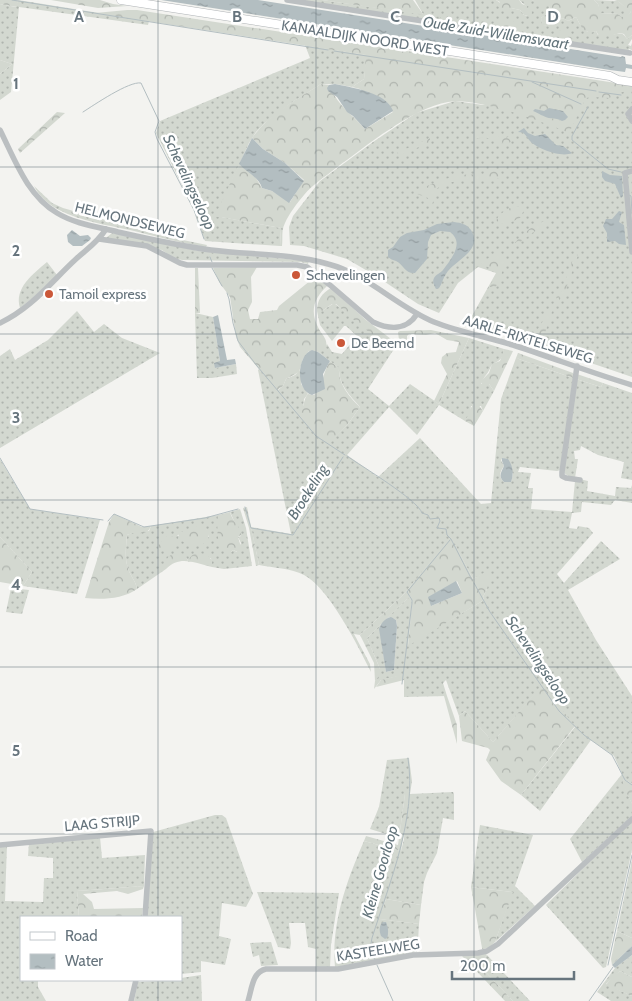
<svg xmlns="http://www.w3.org/2000/svg" width="632" height="1001" viewBox="0 0 632 1001" font-family="Cabin,sans-serif">
	<style>
		.grass { fill: url(#grass-dots); fill-rule: evenodd }
		.forest { fill: url(#forest-crowns); fill-rule: evenodd }
		.water { fill: url(#water-ripples) }
		.lines { fill: none; stroke-linecap: round; stroke-linejoin: round }
		.stream { stroke: #b3bec1; stroke-width: 1 }
		.major-casing { stroke: #afb3b6; stroke-width: 9 }
		.minor { stroke: #bbbfc1; stroke-width: 5.5 }
		.major { stroke: #fff; stroke-width: 8 }
		.grid { fill: none; stroke: #66747d; stroke-width: 1; stroke-opacity: 0.55 }
		.poi-dot { fill: #cb5839; stroke: #fff; stroke-width: 2 }
		.labels { text-anchor: middle; dominant-baseline: central; stroke-width: 5; stroke-linejoin: round; paint-order: stroke }
		.street-label { font-size: 14px; fill: #66747d; stroke: #fff }
		.poi-label { font-size: 14px; fill: #66747d; stroke: #fff; text-anchor: start }
		.water-label { font-size: 15px; font-style: italic; fill: #63747b; stroke: #fff }
		.grid-label { font-size: 16px; text-anchor: middle; font-weight: bold; fill: #66747d; stroke: #fff; stroke-width: 5; stroke-linejoin: round; paint-order: stroke }
	</style>
	<defs>
		<pattern id="grass-dots" width="8" height="8" patternUnits="userSpaceOnUse" patternTransform="scale(1.25)"><rect width="8" height="8" fill="#d3d8d0"/><path d="M2 2h.1M6 6h.1" fill="none" stroke="#afb4ae" stroke-width="1.8" stroke-linecap="round"/></pattern>
		<pattern id="forest-crowns" width="20" height="18" patternUnits="userSpaceOnUse" patternTransform="scale(1.25)"><rect width="20" height="18" fill="#d3d8d0"/><path d="M2 6a3 3 0 1 1 6 0M12 15a3 3 0 1 1 6 0" fill="none" stroke="#afb4ae"/></pattern>
		<pattern id="water-ripples" width="26" height="14" patternUnits="userSpaceOnUse" patternTransform="scale(1.25)"><rect width="26" height="14" fill="#b3bec1"/><path d="M2 4q2-2 4 0t4 0M15 11q2-2 4 0t4 0" fill="none" stroke="#959fa2"/></pattern>
	</defs>
	<rect width="100%" height="100%" fill="#f3f3f0"/>
	<!-- grass -->
	<g class="grass">
		<polygon points="18,0 149,21 148,25 19,7 11,92 0,100 0,74 12,64 0,60 0,4 16,7"/>
		<path d="M297 0H322L423 14 415 0H496L510 10 511 8 520 10 524 15 528 16 526 6 519 0H532L550 6 548 13 541 18 543 25 552 26 555 22 563 18 568 21 576 17C581 26 584 35 596 31L598 35C602 35 607 36 611 35 619 34 622 31 627 39L632 35V39L628 45 631 46 632 43V50L629 49 628 51Z"/>
		<polygon points="594,0 618,1 631,12 626,17 622,17 618,14 600,13 598,4"/>
		<polygon points="305,45 367,55 364,79 352,87 335,84 321,84 291,103 265,123 256,132 249,143 216,216 281,228 280,246 205,241 192,205 156,133 160,121 310,58"/>
		<polygon points="624,89 632,90 632,377 547,348 468,323 496,273 478,267 458,283 439,313 418,304 376,276 347,259 304,246 290,245 289,227 293,216 320,181 373,142 416,113 455,101 483,105 587,95"/>
		<path d="M34 186 52 203 63 208 154 234 207 245 206 247C180 243 155 236 130 230 107 225 80 221 59 210 49 205 39 196 34 186Z"/>
		<polygon points="112,233 199,251 309,261 308,264 301,262 182,260 173,258 162,250 106,238"/>
		<path d="M47 262 57 275 35 296 20 308C14 288 33 274 47 262Z"/>
		<path d="M334 303 394 349 368 389 389 406 410 384 439 404 469 338 504 349C503 360 499 360 491 366 489 373 483 377 481 384H489L494 391 483 411 481 406H471L470 414 465 421 439 405 417 435 389 407 347 455 378 477 420 438 481 504 491 503 501 399 516 358 573 378 561 470 557 471 520 467 518 472 531 473 528 488H533L531 509 572 512 575 481 564 473 576 379 601 387 603 383 632 393V480L621 478 624 462 598 455 581 446 580 450 574 451 575 459H578L575 478 588 481 587 491 615 496 616 487 631 488 632 485V503L615 500 611 505 582 502 581 512 572 513 569 528 577 529 578 526 589 528 593 533 557 574 564 583 601 541 620 559 568 590 596 640 632 696V784L624 779 623 783 632 804V816L582 862 570 839 622 774 614 756 591 740 540 811 521 795 575 727 542 686 493 742 465 711 459 716 446 680 443 683 447 696 404 697V675L381 680 374 689 375 681 380 669 367 638 380 625V631L386 672 394 670 397 626 396 620 389 617 386 619 410 596 412 603 408 645 484 600 483 597 487 589V572L473 579 451 537 404 594 360 635 354 634 370 664 371 672C358 646 329 588 304 575 291 568 273 568 259 565L251 527 291 534 258 370 259 369 278 390 283 386 286 379 295 375 301 369V384L308 394 304 399 303 410 333 439 348 424 360 407C350 396 338 384 339 368L318 352 312 350C318 348 324 351 327 344L332 352 342 354 357 336 346 326H344L332 341 320 325 317 311H322ZM503 458 513 474 511 482H504C498 476 500 472 504 466L501 460Z"/>
		<polygon points="77,311 94,332 104,324 122,338 160,353 0,448 0,356 10,349 15,360 48,340"/>
		<polygon points="195,313 213,317 220,361 215,368 236,364 237,374 212,378 197,378"/>
		<polygon points="0,459 30,509 100,520 77,594 23,586 32,572 0,537"/>
		<path d="M240 509 246 528 252 566 224 569 212 567 211 558 188 562 187 558 166 563V569L137 589C136 582 132 578 129 571 124 560 126 547 127 535L134 532 149 531 151 526 218 515 219 539 231 552 233 550 237 552 241 543 238 537 241 536 230 512ZM206 529 209 537 177 536 182 532Z"/>
		<polygon points="11,588 29,590 22,614 6,612"/>
		<path d="M409 758 412 781 410 794 453 792 454 794V820L443 818 437 853 427 873 424 882 421 905 386 899 380 919 419 924 418 942 371 947V951L375 960 335 967C331 923 347 880 364 841L401 851 404 839 405 794 399 838 370 829 379 807 387 760Z"/>
		<polygon points="215,815 222,815 226,818 253,894 246,907 222,903 219,936 231,939 225,965 201,961 201,972 181,974 181,917 147,917 153,832"/>
		<polygon points="632,820 632,850 606,967 603,968 546,905"/>
		<polygon points="480,825 533,835 515,886 535,906 495,942 512,892 471,887"/>
		<polygon points="100,837 102,858 145,855 144,886 77,891 79,917 21,917 21,980 38,980 38,987 46,1001 0,1001 0,846 7,845 5,901 43,902 44,878 53,878 53,858 28,856 29,843"/>
		<polygon points="632,860 632,938 617,931"/>
		<polygon points="257,892 339,893 331,945 330,968 316,967 316,949 308,947 305,923 289,923 291,943 290,949 278,947"/>
		<polygon points="271,942 278,965 261,966 259,955 253,957 250,943"/>
		<polygon points="487,955 530,1001 513,1001 479,965"/>
		<polygon points="632,955 632,977 620,971 606,984 632,996 632,1001 611,1001 597,992 615,968"/>
		<polygon points="201,975 202,1001 134,1001 138,982 181,980 181,978"/>
	</g>
	<!-- forest -->
	<g class="forest">
		<polygon points="0,0 18,0 17,7 0,4"/>
		<polygon points="51,0 100,0 113,4 127,6 98,8"/>
		<polygon points="322,0 413,0 423,14 458,20"/>
		<polygon points="496,0 519,0 522,4 530,7 532,13 528,16 524,15 520,10 511,8 510,13 507,14 498,6 500,2"/>
		<path d="M532 0H594L598 4 601 13 618 14 622 17 626 16 631 12C624 9 623 2 614 0H632V35L627 39 624 34 620 33 610 36H599L596 31 591 33 583 30 576 17 568 21 563 18 555 22 552 27 542 25 541 18 548 13 550 6H543Z"/>
		<path d="M127 10H137L616 83 632 86V90L614 94 610 98 593 97 586 98 569 133C541 121 477 97 448 102 412 108 365 147 336 168 325 177 313 184 304 195 297 203 289 214 285 223 281 230 283 239 282 246H280L281 228 215 216 239 164 256 178 262 188 272 191 290 202 304 180 285 163 263 149 252 138C269 114 297 99 321 84L330 85C334 102 353 115 365 129L393 112 360 89 352 87 364 79 366 55 95 13ZM535 109 544 111 548 109 563 111 560 120 550 118 535 112Z"/>
		<path d="M506 19C514 21 520 23 522 31L492 25 497 21Z"/>
		<polygon points="566,30 571,33 574,39 554,36 556,31"/>
		<polygon points="0,60 12,64 0,74"/>
		<polygon points="57,112 65,113 20,153 18,149"/>
		<path d="M486 133 506 138 513 134 516 137C505 150 499 141 487 138 483 137 475 139 471 140V137Z"/>
		<polygon points="430,138 430,142 401,155 397,153"/>
		<path d="M494 169 500 170 501 172V178C484 183 447 176 436 190 433 194 434 201 432 205H430L428 198 417 194 416 190 457 175 483 174Z"/>
		<path d="M517 206 524 210 520 218C512 221 503 228 496 221 499 213 508 208 517 206Z"/>
		<path d="M545 221 546 225 532 233 519 243H515C522 234 534 224 545 221Z"/>
		<polygon points="575,254 578,255 564,294 553,308 543,339 533,337 561,292"/>
		<polygon points="498,255 505,257 506,260 498,284 495,287 489,287 498,272 478,262"/>
		<path d="M257 267 251 277 252 302 248 310 250 319H258L260 312 277 310 279 306 316 276 328 285C314 298 309 311 319 329 322 335 328 339 326 347L321 350 309 351 303 359 299 372 286 379 283 386 277 390 240 347 236 337 230 297 219 282 213 268Z"/>
		<polygon points="195,268 198,268 200,313 195,313"/>
		<path d="M331 288 366 320 395 342 394 349 362 327 336 304H332L322 311H317C317 300 322 293 331 288Z"/>
		<polygon points="431,330 469,338 439,404 434,401 447,374 441,363 442,357 447,353 456,352 459,342 447,340 435,333 426,335 409,334 407,336 407,341 399,340 398,332 400,331"/>
		<polygon points="504,349 513,351 494,391 489,384 482,385 481,381 489,373 492,364 500,361"/>
		<polygon points="518,353 573,373 573,378 516,358"/>
		<path d="M330 361 339 368C338 383 349 397 360 407L348 424 330 443 298 413C306 407 302 401 308 394L314 395C324 385 322 373 330 361Z"/>
		<polygon points="577,374 603,383 601,387 576,379"/>
		<path d="M474 404H478L483 411 474 426 465 421C469 416 469 408 474 404Z"/>
		<polygon points="247,507 259,565 256,566 249,528 243,508"/>
		<path d="M230 512C232 521 241 527 241 535L238 537 241 547 240 553 233 550 230 553H226C216 546 217 527 218 515Z"/>
		<path d="M114 514 142 527 151 526C146 538 138 530 127 535 126 547 124 560 129 571 132 578 136 582 137 589 123 599 102 600 85 598L109 522Z"/>
		<path d="M200 525C207 527 210 533 208 539L203 544 190 545 178 539 179 533Z"/>
		<path d="M168 535 176 538C176 548 169 552 160 550L158 549 159 544Z"/>
		<path d="M451 536 473 579 487 571 490 574 487 589 483 597 484 600 408 646 412 603 410 596 367 638 380 669V675L375 681 374 663 360 635 404 594ZM457 581 462 593 431 606Z"/>
		<polygon points="0,537 32,572 23,586 0,582"/>
		<path d="M176 553 185 554 188 561C192 552 199 552 207 555L212 560V567C194 563 180 555 166 569 165 559 167 556 176 553Z"/>
		<polygon points="405,674 404,680 376,687 381,680"/>
		<polygon points="542,685 575,726 521,795 501,781 486,760 490,750 488,748 462,741 459,716 465,711 493,742"/>
		<polygon points="444,696 447,696 457,725 457,744"/>
		<polygon points="624,779 632,784 632,804 622,783"/>
		<polygon points="405,794 410,794 401,851 364,841 366,836 398,845"/>
		<polygon points="144,886 143,889 128,894 117,891 83,894 92,902 94,909 143,908 142,917 79,917 77,891"/>
		<polygon points="471,887 513,892 495,942 489,948 482,949 482,948"/>
		<polygon points="386,899 421,905 419,924 379,919"/>
		<polygon points="617,931 632,938 632,946 612,965 611,959"/>
		<polygon points="418,942 417,952 375,960 371,951 371,947"/>
		<polygon points="485,953 487,955 479,965 513,1001 505,1001 462,956"/>
		<polygon points="620,971 632,977 632,996 606,985 612,977"/>
	</g>
	<!-- water -->
	<g class="water">
		<polygon points="161,0 258,0 621,57 622,56 625,57 626,64 632,65 632,69 626,68 625,72 610,70"/>
		<path d="M335 84C353 88 386 92 393 111L365 129 353 116 347 112 337 97 328 91 327 88 329 85Z"/>
		<path d="M549 108 563 111 568 117 565 120 562 121C557 118 554 119 549 118 544 117 538 113 533 111L535 109 544 111Z"/>
		<path d="M524 128 528 133 535 136 545 134 556 145 563 146 572 153C562 158 537 149 530 141 525 135 525 132 518 132Z"/>
		<path d="M252 138 263 149 285 163 304 181 289 203 272 191 262 188C259 177 246 172 239 164Z"/>
		<polygon points="602,171 610,175 622,176 623,196 621,198 615,184 605,181 602,177"/>
		<polygon points="619,211 622,212 619,222 624,225 626,245 619,244 615,241 607,242 607,233 603,226 606,219 612,219"/>
		<path d="M454 222C462 223 466 224 471 230 484 251 454 260 446 274 443 278 442 284 439 288L436 289C434 285 432 282 434 278 436 274 441 273 443 270 451 259 465 243 450 232L440 231 431 235 428 242 427 259 415 273C405 274 404 265 396 261 393 260 390 259 388 257V250L393 247 400 237 407 233 424 230 437 224Z"/>
		<polygon points="72,230 80,236 88,235 91,238 90,240 82,246 73,246 68,242 67,235"/>
		<polygon points="218,315 227,360 235,359 236,364 215,368 214,363 220,361 213,317"/>
		<path d="M312 350 318 352 330 361 323 374 325 389 312 395C295 390 297 355 312 350Z"/>
		<path d="M502 458 508 459C513 466 514 474 511 482H504C498 476 501 473 504 466L502 461Z"/>
		<polygon points="456,581 462,593 431,606 428,597"/>
		<path d="M391 617 396 620 397 626 394 670 386 672 379 629C381 623 385 618 391 617Z"/>
		<path d="M383 922H386C388 927 389 933 387 938L385 939 381 936C379 931 379 925 383 922Z"/>
		<polygon points="632,946 632,955 615,968 612,965"/>
	</g>
	<g class="lines">
		<!-- stream -->
		<g class="stream">
			<polyline points="12,0 328,50"/>
			<polyline points="334,51 596,91"/>
			<polyline points="532,82 581,104"/>
			<polyline points="599,92 621,95"/>
			<polyline points="588,107 572,136 572,140 608,169 621,172"/>
			<path d="M83 112C94 105 129 81 141 83L159 121 155 132 157 139 194 210 204 239"/>
			<polyline points="629,195 631,196 632,214"/>
			<polyline points="210,257 212,262"/>
			<polyline points="212,268 222,286"/>
			<polyline points="227,293 229,299 233,323 238,341 257,366 316,436 345,455"/>
			<path d="M347 456C361 466 418 500 422 513L428 515 430 519 439 518 440 521 437 528 446 529 447 535 451 539 472 580"/>
			<polyline points="0,458 30,509 103,520"/>
			<polyline points="245,507 251,528 293,535 343,457"/>
			<polyline points="108,521 114,514 144,527 205,518 238,509"/>
			<polyline points="474,583 490,612 559,711 584,735 612,755 625,780 632,785"/>
			<polyline points="402,684 412,603 412,600 407,592 450,540"/>
			<path d="M375 960 370 949 372 938C390 881 417 818 408 758"/>
			<polyline points="377,965 393,1001"/>
			<polyline points="608,965 632,855"/>
			<polyline points="589,1001 613,967"/>
		</g>
		<!-- major casing -->
		<g class="major-casing">
			<polyline id="major" points="121,0 610,76 618,80 632,82"/>
		</g>
		<!-- minor -->
		<g class="minor">
			<polyline points="287,0 630,53"/>
			<polyline points="632,109 628,114 632,121"/>
			<path d="M0 130C15 160 27 195 57 213 75 224 98 227 118 232 149 239 180 246 211 250 250 255 290 253 328 264 367 274 396 306 434 322 459 332 487 337 513 345 553 358 592 373 632 385"/>
			<polyline points="632,171 625,173 632,252"/>
			<path d="M99 239 147 246 180 263 187 265H297L307 267 330 285 373 322C390 330 407 330 417 314"/>
			<path d="M0 323C32 308 51 282 76 259 87 249 98 242 106 229"/>
			<polyline points="577,366 562,472 562,476 566,478 580,480"/>
			<polyline points="0,845 151,831 145,917"/>
			<polyline points="131,1001 136,980"/>
			<path d="M248 1001C252 989 252 972 266 969H338L413 955 478 953 487 951 498 944 632 819"/>
		</g>
		<!-- major -->
		<use href="#major" class="major"/>
	</g>
	<!-- grid -->
	<path class="grid" d="M158 0V917M316 0V1001M474 0V1001M0 167H632M0 334H632M0 500H632M0 667H632M0 834H632M158 980V1001"/>
	<!-- markers -->
	<g class="poi-dot">
		<circle cx="296" cy="275" r="5"/>
		<circle cx="49" cy="294" r="5"/>
		<circle cx="341" cy="343" r="5"/>
	</g>
	<g class="labels">
		<!-- street labels -->
		<g class="street-label">
			<text transform="translate(365 38) rotate(9)">KANAALDIJK NOORD WEST</text>
			<text transform="translate(130 220) rotate(14)">HELMONDSEWEG</text>
			<text transform="translate(528 339) rotate(17)">AARLE-RIXTELSEWEG</text>
			<text transform="translate(102 823) rotate(-5)">LAAG STRIJP</text>
			<text transform="translate(378 950) rotate(-9)">KASTEELWEG</text>
		</g>
		<!-- poi labels -->
		<g class="poi-label">
			<text x="306" y="275">Schevelingen</text>
			<text x="59" y="294">Tamoil express</text>
			<text x="351" y="343">De Beemd</text>
		</g>
		<!-- water labels -->
		<g class="water-label">
			<text transform="translate(496 33) rotate(9)">Oude Zuid-Willemsvaart</text>
			<text transform="translate(189 182) rotate(65)">Schevelingseloop</text>
			<text transform="translate(308 492) rotate(-58)">Broekeling</text>
			<text transform="translate(538 660) rotate(56)">Schevelingseloop</text>
			<text transform="translate(380 872) rotate(-74)">Kleine Goorloop</text>
		</g>
	</g>
	<g class="grid-label">
		<text x="79" y="22">A</text>
		<text x="237" y="22">B</text>
		<text x="395" y="22">C</text>
		<text x="553" y="22">D</text>
		<text x="16" y="89">1</text>
		<text x="16" y="256">2</text>
		<text x="16" y="423">3</text>
		<text x="16" y="590">4</text>
		<text x="16" y="756">5</text>
	</g>
	<!-- legend -->
	<rect x="20" y="916" width="162" height="65" fill="#ffffff" stroke="#c2c7cb"/>
	<rect x="30" y="932" width="25" height="8" fill="#ffffff" stroke="#c2c7cb"/>
	<text x="65" y="941" font-size="15" fill="#66747d">Road</text>
	<rect x="30" y="954" width="25" height="15" fill="url(#water-ripples)" stroke="#c2c7cb"/>
	<text x="65" y="966" font-size="15" fill="#66747d">Water</text>
	<!-- scale -->
	<path d="M452 971v8h122v-8" fill="none" stroke="#66747d" stroke-width="2.5"/>
	<text x="460" y="971" font-size="15" fill="#66747d" stroke="#ffffff" stroke-width="4" paint-order="stroke">200 m</text>
</svg>
